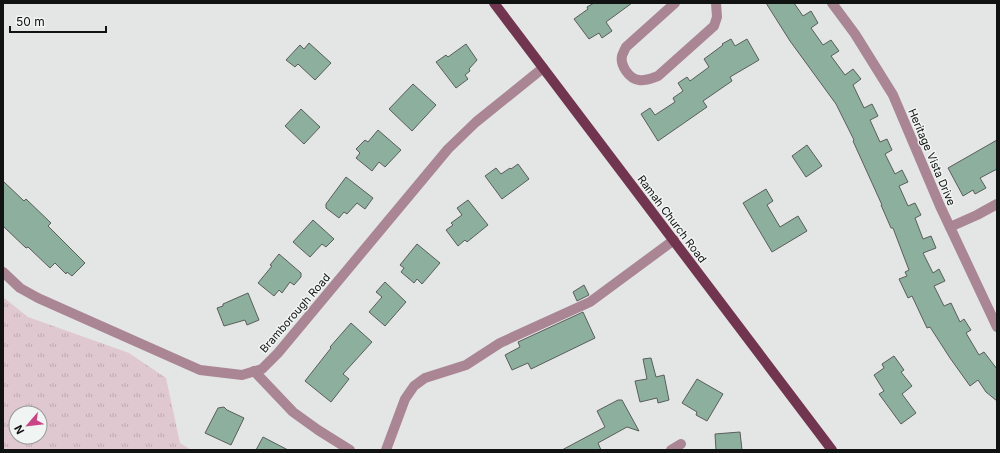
<svg xmlns="http://www.w3.org/2000/svg" width="1000" height="453" viewBox="0 0 1000 453" font-family="Inter,sans-serif">
	<style>
		.grass { fill: url(#grass-tufts); fill-rule: evenodd }
		.building { fill: #8cb09d; stroke: #5a5d5c }
		.lines { fill: none; stroke-linecap: round; stroke-linejoin: round }
		.minor { stroke: #aa8593; stroke-width: 10 }
		.major { stroke: #723550; stroke-width: 10 }
		.labels { text-anchor: middle; dominant-baseline: central; stroke-width: 3; stroke-linejoin: round; paint-order: stroke }
		.street-label { font-size: 11px; fill: #111212; stroke: #f0f4f2 }
	</style>
	<defs>
		<pattern id="grass-tufts" width="24" height="20" patternUnits="userSpaceOnUse"><rect width="24" height="20" fill="#e0c8d1"/><path d="M3 7l-1-3M5 7V3M7 7l1-3M15 17l-1-3M17 17v-4M19 17l1-3" fill="none" stroke="#bfabb2"/></pattern>
	</defs>
	<rect width="100%" height="100%" fill="#e3e6e4"/>
	<!-- grass -->
	<path class="grass" d="M3 297 28 317 129 353 166 378 180 443 191 450H3ZM16 413H40V437H16Z"/>
	<!-- building -->
	<g class="building">
		<polygon points="594,3 632,3 606,22 612,31 602,38 599,33 589,39 574,19 588,9 587,7"/>
		<polygon points="766,3 794,3 803,16 811,11 818,23 811,28 823,45 831,40 839,51 831,56 845,75 853,69 861,79 853,85 864,108 872,104 878,116 870,120 880,142 887,139 892,150 885,154 895,174 902,170 908,182 899,186 908,206 915,203 921,215 915,218 923,239 931,236 936,248 923,253 933,273 939,269 945,281 934,286 944,306 951,303 960,322 964,319 971,330 966,333 979,355 984,352 997,369 997,401 986,392 978,380 970,386 950,358 930,327 927,328 912,296 908,298 899,279 907,276 905,272 909,270 893,228 891,228 881,205 882,205 853,141 854,140 836,104 790,41"/>
		<polygon points="731,39 735,46 747,39 759,60 730,77 732,81 703,101 707,107 658,141 641,114 650,108 655,115 675,102 673,98 683,91 678,83 687,77 690,81 709,67 704,59 723,45 722,44"/>
		<polygon points="309,43 331,63 315,80 298,64 295,67 286,60 300,45 304,49"/>
		<polygon points="466,44 477,60 469,69 470,71 465,75 468,79 456,88 436,62 446,55 448,57"/>
		<polygon points="413,84 436,105 412,131 389,109"/>
		<polygon points="301,109 320,127 304,144 285,126"/>
		<polygon points="378,130 401,150 385,167 379,162 372,171 356,158 360,153 356,149 365,140 368,142"/>
		<polygon points="997,140 997,169 980,178 986,188 975,194 973,190 963,196 948,168"/>
		<polygon points="807,145 822,166 806,177 792,156"/>
		<polygon points="518,164 529,179 502,199 485,176 496,168 501,174 510,168 511,169"/>
		<polygon points="346,177 373,198 365,209 357,203 347,214 344,212 339,218 326,208 326,204"/>
		<polygon points="3,181 24,201 26,199 51,223 48,226 85,263 72,276 67,272 66,274 55,263 50,268 28,247 26,248 3,226"/>
		<polygon points="766,189 773,201 767,205 780,227 798,216 807,231 772,252 743,203"/>
		<polygon points="468,200 488,225 467,242 465,240 458,246 446,230 453,225 451,223 462,215 457,208"/>
		<polygon points="313,220 334,239 326,247 322,244 310,257 293,242"/>
		<polygon points="417,244 440,263 422,284 417,279 414,283 401,272 404,268 400,265"/>
		<polygon points="279,254 301,273 301,277 294,285 290,282 282,293 279,290 274,296 258,283 272,266 270,265"/>
		<polygon points="385,282 406,302 385,326 369,312 382,297 376,292"/>
		<polygon points="584,285 589,295 577,301 573,292"/>
		<polygon points="248,293 259,320 247,325 245,320 224,326 217,308 223,306 223,304"/>
		<polygon points="583,312 595,338 531,369 528,363 512,370 505,355 520,347 518,342"/>
		<polygon points="351,323 372,342 343,374 349,379 331,402 305,381 331,348 330,347"/>
		<polygon points="894,356 904,370 901,372 912,386 902,394 916,413 901,424 879,394 884,391 874,375 884,368 882,364"/>
		<polygon points="651,358 656,377 664,375 669,400 658,403 657,398 640,402 635,381 647,379 643,359"/>
		<polygon points="697,379 723,394 707,421 696,415 697,412 682,403"/>
		<polygon points="618,400 622,400 639,431 627,427 598,443 601,450 562,450 605,427 597,411"/>
		<polygon points="224,407 227,410 244,418 231,445 205,433 218,408"/>
		<polygon points="740,432 742,450 716,450 715,434"/>
		<polygon points="263,437 288,450 256,450"/>
	</g>
	<g class="lines">
		<!-- minor -->
		<g class="minor">
			<path d="M675 3 626 47C625 49 623 53 622 56 620 65 629 79 639 80 646 81 652 78 658 76L714 26 717 17 716 3"/>
			<polyline points="832,3 855,34 893,95 940,206 997,327"/>
			<polyline points="950,227 977,215 997,204"/>
			<polyline points="3,272 20,288 38,298 200,370 242,375 262,369 278,353 448,149 476,122 543,68"/>
			<polyline points="254,371 293,412 318,430 350,450"/>
			<polyline points="386,450 405,399 414,386 425,378 466,365 500,343 590,302 674,240"/>
			<polyline points="671,450 681,444"/>
		</g>
		<!-- major -->
		<polyline class="major" points="494,3 832,450"/>
	</g>
	<g class="labels">
		<!-- street labels -->
		<g class="street-label">
			<text transform="translate(932 157) rotate(67)">Heritage Vista Drive</text>
			<text transform="translate(672 219) rotate(53)">Ramah Church Road</text>
			<text transform="translate(295 313) rotate(-49)">Bramborough Road</text>
		</g>
	</g>
	<!-- border -->
	<rect width="1000" height="453" fill="none" stroke="#111212" stroke-width="8"/>
	<!-- north arrow -->
	<g transform="translate(28 425) rotate(242)"><circle r="19" fill="#f0f4f2" stroke="#979a98"/>
	<path d="M0-3L7 15L0 10L-7 15Z" fill="#cb4586"/>
	<text y="-6" font-size="11" font-weight="bold" text-anchor="middle" fill="#111212">N</text>
	</g>
	<!-- scale -->
	<path d="M10 26v6h96v-6" fill="none" stroke="#111212" stroke-width="2"/>
	<text x="16" y="26" font-size="12" fill="#111212" stroke="#f0f4f2" stroke-width="3" paint-order="stroke">50 m</text>
</svg>
